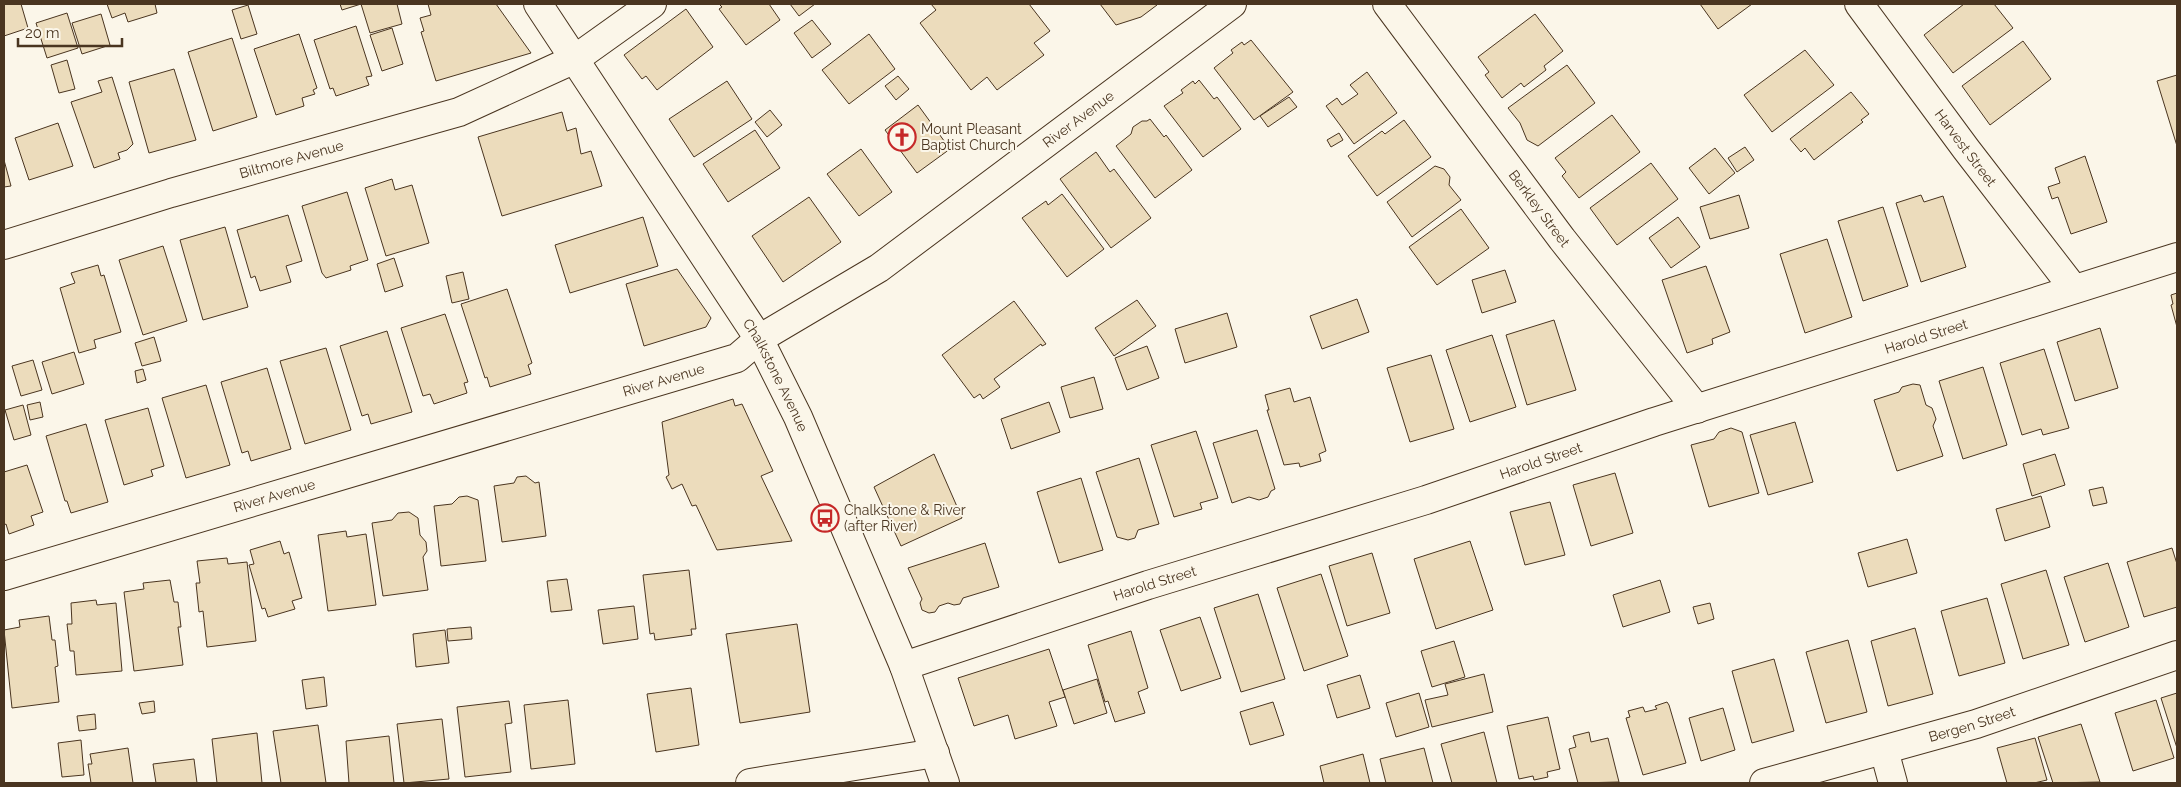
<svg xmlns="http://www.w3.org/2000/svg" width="2181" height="787" viewBox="0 0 2181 787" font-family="Raleway,sans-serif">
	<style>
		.building { fill: #ecdcbc; stroke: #4a3520 }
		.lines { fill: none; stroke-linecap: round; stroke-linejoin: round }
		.street-casing { stroke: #4a3520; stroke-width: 30 }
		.secondary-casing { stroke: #4a3520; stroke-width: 30 }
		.street { stroke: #fbf6e9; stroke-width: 28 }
		.secondary { stroke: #fbf6e9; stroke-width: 28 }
		.labels { text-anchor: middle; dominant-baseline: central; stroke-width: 4; stroke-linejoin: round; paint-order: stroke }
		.street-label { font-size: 14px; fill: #4a3520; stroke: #fbf6e9 }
		.poi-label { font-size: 14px; fill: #4a3520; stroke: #fbf6e9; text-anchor: start }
	</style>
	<rect width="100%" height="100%" fill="#fbf6e9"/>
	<!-- building -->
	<g class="building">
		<polygon points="4,4 21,4 28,28 4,36"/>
		<polygon points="107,4 155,4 157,13 128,22 125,13 112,18"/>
		<polygon points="340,4 361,4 342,10"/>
		<polygon points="361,4 397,4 402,24 370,33"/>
		<polygon points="428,4 496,4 531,53 436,81 421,32 424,31 420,18 431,15"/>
		<polygon points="719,4 769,4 780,20 746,45 719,9 722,7"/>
		<polygon points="790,4 815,4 799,16"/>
		<polygon points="931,4 1029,4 1050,31 1034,43 1044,55 997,90 987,77 971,90 920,23 936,10"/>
		<polygon points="1100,4 1157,4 1157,5 1141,17 1116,25"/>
		<polygon points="1700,4 1752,4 1718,29"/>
		<polygon points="1964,4 1994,4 2013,28 1953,73 1924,35"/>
		<polygon points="248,5 257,34 241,39 232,10"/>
		<polygon points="686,9 713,47 657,90 646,76 642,79 624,55"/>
		<polygon points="67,13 78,48 47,58 36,23"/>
		<polygon points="101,14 110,45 82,54 72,23"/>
		<polygon points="1535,14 1563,51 1544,66 1546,70 1524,87 1521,83 1502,98 1485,75 1489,72 1478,57"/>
		<polygon points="812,20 831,44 812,58 794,33"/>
		<polygon points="356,26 372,76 366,77 369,85 336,96 333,88 330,89 314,40"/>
		<polygon points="392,28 403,64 382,71 370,35"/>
		<polygon points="299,34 317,88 313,90 315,94 302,98 304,106 276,115 254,49"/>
		<polygon points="869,34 895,69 849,104 822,70"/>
		<polygon points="232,38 257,117 213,131 188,52"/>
		<polygon points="1251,40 1293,92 1254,120 1214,68 1233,53 1231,50 1242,42 1244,45"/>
		<polygon points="2023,41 2051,79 1990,125 1962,86"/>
		<polygon points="1805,50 1834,85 1772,132 1744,95"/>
		<polygon points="67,60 75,89 59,93 51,65"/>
		<polygon points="1567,65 1595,103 1538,146 1527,140 1520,123 1508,108"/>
		<polygon points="174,69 196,140 149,153 129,82"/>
		<polygon points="1367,72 1397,113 1354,144 1326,106 1337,98 1342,105 1358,94 1350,85"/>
		<polygon points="2177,75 2177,146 2157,81"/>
		<polygon points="898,76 909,89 896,100 885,86"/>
		<polygon points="112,77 133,144 127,150 118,153 120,159 94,168 71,102 102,92 98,81"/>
		<polygon points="1199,80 1214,99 1217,97 1241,129 1203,157 1164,106 1183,93 1181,90 1193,81 1195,84"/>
		<polygon points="727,81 752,119 694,157 669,119"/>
		<polygon points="1851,92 1869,114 1861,120 1863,122 1814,160 1805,148 1801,152 1790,139"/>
		<polygon points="1289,97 1297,107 1268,127 1260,116"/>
		<polygon points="918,105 950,149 917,173 885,130"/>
		<polygon points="770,110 782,125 767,137 755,122"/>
		<polygon points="562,112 567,131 576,128 581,154 591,151 602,186 502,216 478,137"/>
		<polygon points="1612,115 1640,152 1579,198 1562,176 1566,172 1555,158"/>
		<polygon points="1150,119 1164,137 1166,135 1192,170 1155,198 1116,146 1131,134 1133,127 1142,121 1147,121"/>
		<polygon points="1404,120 1431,157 1377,196 1348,156 1382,131 1385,134"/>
		<polygon points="58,123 73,166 29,180 15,138"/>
		<polygon points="755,130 780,168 728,202 703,164"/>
		<polygon points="1339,133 1343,140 1331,147 1327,140"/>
		<polygon points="1745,147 1754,160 1737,172 1728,158"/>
		<polygon points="1715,148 1735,173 1709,194 1689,168"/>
		<polygon points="861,149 892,192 859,216 827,174"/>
		<polygon points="1096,152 1110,172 1114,169 1151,218 1111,248 1060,179"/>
		<polygon points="2085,156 2107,222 2071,234 2058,197 2052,199 2048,187 2060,183 2055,168"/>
		<polygon points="4,160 11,186 4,187"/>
		<polygon points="1651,163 1678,199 1617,245 1590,208"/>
		<polygon points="1435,166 1444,169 1450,177 1449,185 1461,200 1412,237 1387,202"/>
		<polygon points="392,179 395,190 412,185 429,243 386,256 365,188"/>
		<polygon points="347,192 368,260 350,266 351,270 326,278 322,273 302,206"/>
		<polygon points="1062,194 1104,249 1067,277 1022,218 1046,201 1048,205"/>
		<polygon points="1739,195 1749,228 1710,239 1700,207"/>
		<polygon points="1921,195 1924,202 1943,196 1966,267 1921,282 1896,203"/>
		<polygon points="809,197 841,242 783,282 752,236"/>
		<polygon points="1883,207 1908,286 1863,301 1838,221"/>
		<polygon points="1461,209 1489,248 1437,285 1409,247"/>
		<polygon points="288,215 302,261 286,266 291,282 260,291 255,276 251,278 237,230"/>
		<polygon points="643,217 658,266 570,293 555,245"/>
		<polygon points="1678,217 1700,247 1671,268 1649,238"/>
		<polygon points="225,227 248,307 203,320 180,240"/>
		<polygon points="1827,239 1852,317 1805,333 1780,254"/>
		<polygon points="163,246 187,321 143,335 119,260"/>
		<polygon points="394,258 403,286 385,292 377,264"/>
		<polygon points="98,265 101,276 104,275 121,332 94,340 96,348 79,353 60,288 75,283 71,273"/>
		<polygon points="1706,266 1730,332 1712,339 1713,344 1687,353 1662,280"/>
		<polygon points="677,269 711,318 706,327 644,346 626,284"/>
		<polygon points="1505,270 1516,302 1482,313 1472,280"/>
		<polygon points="463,272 469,299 452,303 446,276"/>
		<polygon points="507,289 532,363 528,365 531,374 490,387 487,377 485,378 461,304"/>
		<polygon points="2177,293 2177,327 2171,305 2173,304 2171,295"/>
		<polygon points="1357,299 1369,332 1322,349 1310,316"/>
		<polygon points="1137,300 1156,326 1114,356 1095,328"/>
		<polygon points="1014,301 1046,344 1042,346 1041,344 994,379 1000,387 983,399 980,394 974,398 942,355"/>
		<polygon points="1227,313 1237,347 1185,363 1175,329"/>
		<polygon points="445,314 468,382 464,383 467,393 434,404 430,394 423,396 401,328"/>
		<polygon points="1554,320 1576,390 1527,405 1506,335"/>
		<polygon points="2100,328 2118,388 2075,401 2057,342"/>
		<polygon points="387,331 412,412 371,424 368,414 362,416 340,346"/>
		<polygon points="1492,335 1516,407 1470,422 1446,350"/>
		<polygon points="154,337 161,361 142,366 135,343"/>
		<polygon points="1147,346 1159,378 1127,390 1115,358"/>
		<polygon points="326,348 351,430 305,444 280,361"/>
		<polygon points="2044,349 2069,428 2043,435 2041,429 2022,435 2000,363"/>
		<polygon points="74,352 84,384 52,394 42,362"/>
		<polygon points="1431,355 1454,429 1410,442 1387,368"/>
		<polygon points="33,360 42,390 21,396 12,366"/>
		<polygon points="1983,367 2007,445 1963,459 1939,381"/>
		<polygon points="267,368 291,449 251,461 248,451 242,453 221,382"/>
		<polygon points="143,369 146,380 137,383 135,371"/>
		<polygon points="1094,377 1103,409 1070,418 1061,387"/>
		<polygon points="1913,384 1920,385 1926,405 1932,408 1936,419 1933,426 1943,456 1897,471 1874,400 1899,392 1902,387"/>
		<polygon points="206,385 230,465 186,478 162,398"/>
		<polygon points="1290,388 1294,402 1310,397 1326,451 1319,454 1321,461 1300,467 1299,463 1284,465 1267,410 1269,410 1265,395"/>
		<polygon points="733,399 735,406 742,404 773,471 761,476 792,541 717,550 696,505 692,506 682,484 672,489 666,477 669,475 662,422"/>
		<polygon points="40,402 43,417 30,420 27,405"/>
		<polygon points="1049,402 1060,432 1011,449 1001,419"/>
		<polygon points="23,405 31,435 14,440 5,410"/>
		<polygon points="148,408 164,466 151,470 153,476 124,485 105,420"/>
		<polygon points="1795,422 1813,482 1768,495 1750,435"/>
		<polygon points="86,424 108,502 71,513 67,501 65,501 46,436"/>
		<polygon points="1731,428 1742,432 1759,493 1709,507 1691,445 1714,439 1719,432"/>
		<polygon points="1257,430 1275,489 1271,491 1268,497 1259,500 1249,497 1232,503 1213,443"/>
		<polygon points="1196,431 1218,498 1200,503 1202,509 1174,517 1151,445"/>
		<polygon points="934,454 962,518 901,546 874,487"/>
		<polygon points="2055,454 2065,485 2032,496 2023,464"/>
		<polygon points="1139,458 1159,524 1138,530 1135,538 1128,540 1117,537 1096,472"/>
		<polygon points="27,465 43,512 31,516 34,525 9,534 6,524 4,525 4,472"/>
		<polygon points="1615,473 1633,533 1591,546 1573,485"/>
		<polygon points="526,476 535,483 539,482 546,536 502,542 494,486 514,483 517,477"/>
		<polygon points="1081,478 1103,550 1059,563 1037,492"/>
		<polygon points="2103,487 2107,503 2093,506 2089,490"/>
		<polygon points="467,496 478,500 486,561 441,566 434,506 452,504 459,497"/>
		<polygon points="2041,496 2050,527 2005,541 1996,509"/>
		<polygon points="1550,502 1565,555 1525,565 1510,512"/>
		<polygon points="409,512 418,518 420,535 426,542 427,551 423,557 428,590 383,596 372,523 392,520 398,513"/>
		<polygon points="346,531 347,537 366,534 376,605 328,611 318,535"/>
		<polygon points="1907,539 1917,573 1868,587 1858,553"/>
		<polygon points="280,541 284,554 289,552 302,598 292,601 295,609 268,617 265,608 262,609 249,565 254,564 250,550"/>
		<polygon points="1470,541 1493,610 1436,629 1414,559"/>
		<polygon points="985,543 999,587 963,598 960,604 954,605 948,603 939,606 935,612 929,613 922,610 920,603 922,599 908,568"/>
		<polygon points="2172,548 2177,564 2177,607 2144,617 2127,562"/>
		<polygon points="1372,553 1390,613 1347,626 1329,566"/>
		<polygon points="227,558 228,564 247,562 256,641 207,647 203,611 199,612 196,583 200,583 197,561"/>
		<polygon points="2108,563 2129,627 2085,642 2064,577"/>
		<polygon points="689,570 696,629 691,629 692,635 655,640 654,633 650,634 643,575"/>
		<polygon points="2046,570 2069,645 2023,659 2001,584"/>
		<polygon points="1321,574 1348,656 1304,671 1277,588"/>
		<polygon points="567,579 572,610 551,612 547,581"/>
		<polygon points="170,580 174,602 178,602 181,627 178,627 183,665 134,671 124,592 144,589 143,583"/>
		<polygon points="1660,580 1670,612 1623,627 1613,595"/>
		<polygon points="1258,594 1285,679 1241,692 1214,608"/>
		<polygon points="1987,598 2005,663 1959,676 1941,611"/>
		<polygon points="96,600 97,605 116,603 122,671 76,675 74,651 70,651 67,624 72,624 71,603"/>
		<polygon points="1710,603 1714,619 1698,624 1693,607"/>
		<polygon points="634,606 638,639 603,644 598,610"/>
		<polygon points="49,616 52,640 55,640 58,666 55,667 59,702 12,708 4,630 20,627 19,620"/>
		<polygon points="1200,617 1221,678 1181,691 1160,630"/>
		<polygon points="797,624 810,712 740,723 726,634"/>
		<polygon points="471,627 472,639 448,641 447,629"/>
		<polygon points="1915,628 1933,694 1888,706 1871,641"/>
		<polygon points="445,630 449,663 416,667 413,634"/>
		<polygon points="1131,631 1148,688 1138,692 1145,713 1115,722 1108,701 1105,702 1088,645"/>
		<polygon points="1848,640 1867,712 1826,723 1806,652"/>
		<polygon points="1454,641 1465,677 1432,687 1421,651"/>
		<polygon points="1049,649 1065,697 1049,702 1057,726 1015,739 1008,715 974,726 958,678"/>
		<polygon points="1774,659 1794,731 1752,743 1732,671"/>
		<polygon points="1484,674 1493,712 1432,727 1425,700 1448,695 1445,684"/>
		<polygon points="1360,675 1370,708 1337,718 1327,685"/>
		<polygon points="324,677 327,706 306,709 302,680"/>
		<polygon points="1097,679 1107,713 1074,724 1063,690"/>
		<polygon points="691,688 699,745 656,752 647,694"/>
		<polygon points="1419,693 1429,727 1396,737 1386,703"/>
		<polygon points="2177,693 2177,748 2161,698"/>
		<polygon points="568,700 575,764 531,769 524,705"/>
		<polygon points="2156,700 2174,758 2133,771 2115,713"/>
		<polygon points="154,701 155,712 142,714 139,703"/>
		<polygon points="509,701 512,723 505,724 511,772 465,777 457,707"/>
		<polygon points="1273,702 1284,735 1250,745 1240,712"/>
		<polygon points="1667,702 1669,705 1686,763 1643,775 1626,718 1630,717 1628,711 1643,707 1645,712 1657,709 1655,706"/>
		<polygon points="1723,708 1735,750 1701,761 1689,718"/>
		<polygon points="95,714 96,729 79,731 77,716"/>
		<polygon points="1548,717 1560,769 1547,772 1548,777 1534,780 1533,776 1519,779 1507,726"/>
		<polygon points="442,719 449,779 404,783 397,724"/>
		<polygon points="2081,724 2100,782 2053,783 2038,737"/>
		<polygon points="318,725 326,783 281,783 273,731"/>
		<polygon points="1484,732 1497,783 1452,783 1441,744"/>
		<polygon points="1589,732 1591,742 1608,738 1619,782 1578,783 1569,749 1576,747 1573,736"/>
		<polygon points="257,733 262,783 217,783 212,739"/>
		<polygon points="389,736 394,783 349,783 346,741"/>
		<polygon points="2035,738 2047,780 2034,783 2007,783 1997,748"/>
		<polygon points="81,740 84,775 62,777 58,743"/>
		<polygon points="128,748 133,783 91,783 88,764 92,764 90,754"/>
		<polygon points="1424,748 1433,783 1386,783 1380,759"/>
		<polygon points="1363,754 1370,783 1324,783 1320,766"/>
		<polygon points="194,759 197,783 156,783 153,764"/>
	</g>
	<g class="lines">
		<!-- street casing -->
		<g class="street-casing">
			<g id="street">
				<path id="s1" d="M1387 4 1562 239 1697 409"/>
				<path id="s2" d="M1859 4 1966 149 2074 289"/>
				<path id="s3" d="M4 245 171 193 459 112 575 59 652 4"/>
				<path id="s4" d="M904 666 1148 585 1426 500 1654 422 2177 257"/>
				<polyline points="1884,750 1893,783"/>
				<polyline points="750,783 935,753"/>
				<path id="s5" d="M1764 783 1976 724 2177 655"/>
			</g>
		</g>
		<!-- secondary casing -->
		<g class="secondary-casing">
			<g id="secondary">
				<path id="s6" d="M538 4 759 339 798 417 904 666 945 783"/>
				<path id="s7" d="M4 576 737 358 759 339 879 268 1232 4"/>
			</g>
		</g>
		<!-- street -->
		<use href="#street" class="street"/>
		<!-- secondary -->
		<use href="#secondary" class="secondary"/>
	</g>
	<!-- icons -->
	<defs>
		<g id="church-ring" transform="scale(1.4375)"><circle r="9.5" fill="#fbf6e9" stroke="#c62828" stroke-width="1.5"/><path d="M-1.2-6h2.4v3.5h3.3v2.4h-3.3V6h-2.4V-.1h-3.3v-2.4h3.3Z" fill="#c62828"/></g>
		<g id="bus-ring" transform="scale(1.4375)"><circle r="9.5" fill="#fbf6e9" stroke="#c62828" stroke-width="1.5"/><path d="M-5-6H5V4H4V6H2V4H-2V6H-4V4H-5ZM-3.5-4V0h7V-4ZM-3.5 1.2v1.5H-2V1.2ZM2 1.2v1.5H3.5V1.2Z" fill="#c62828"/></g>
	</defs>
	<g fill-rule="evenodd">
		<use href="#church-ring" x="902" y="137"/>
		<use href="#bus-ring" x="825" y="518"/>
	</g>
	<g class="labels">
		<!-- street labels -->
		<g class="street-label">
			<text stroke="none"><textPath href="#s7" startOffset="1182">River Avenue</textPath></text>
			<text stroke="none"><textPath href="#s2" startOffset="179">Harvest Street</textPath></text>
			<text stroke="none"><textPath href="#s3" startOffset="300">Biltmore Avenue</textPath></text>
			<text stroke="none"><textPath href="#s1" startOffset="255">Berkley Street</textPath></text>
			<text stroke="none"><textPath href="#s4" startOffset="1074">Harold Street</textPath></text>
			<text stroke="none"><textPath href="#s6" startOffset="441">Chalkstone Avenue</textPath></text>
			<text stroke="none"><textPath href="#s7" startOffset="688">River Avenue</textPath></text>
			<text stroke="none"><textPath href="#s4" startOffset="669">Harold Street</textPath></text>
			<text stroke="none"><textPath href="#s7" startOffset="282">River Avenue</textPath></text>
			<text stroke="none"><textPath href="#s4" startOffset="264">Harold Street</textPath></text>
			<text stroke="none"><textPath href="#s5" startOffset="216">Bergen Street</textPath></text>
		</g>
		<!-- poi labels -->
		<g class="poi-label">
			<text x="921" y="129">Mount Pleasant<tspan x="921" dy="16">Baptist Church</tspan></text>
			<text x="844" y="510">Chalkstone &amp; River<tspan x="844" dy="16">(after River)</tspan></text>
		</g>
	</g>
	<!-- border -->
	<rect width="2181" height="787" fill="none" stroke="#4a3520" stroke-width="10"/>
	<!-- scale -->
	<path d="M18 38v8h104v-8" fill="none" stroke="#4a3520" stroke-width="2.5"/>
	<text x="25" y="38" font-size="15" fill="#4a3520" stroke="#fbf6e9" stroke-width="4" paint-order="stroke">20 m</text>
</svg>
